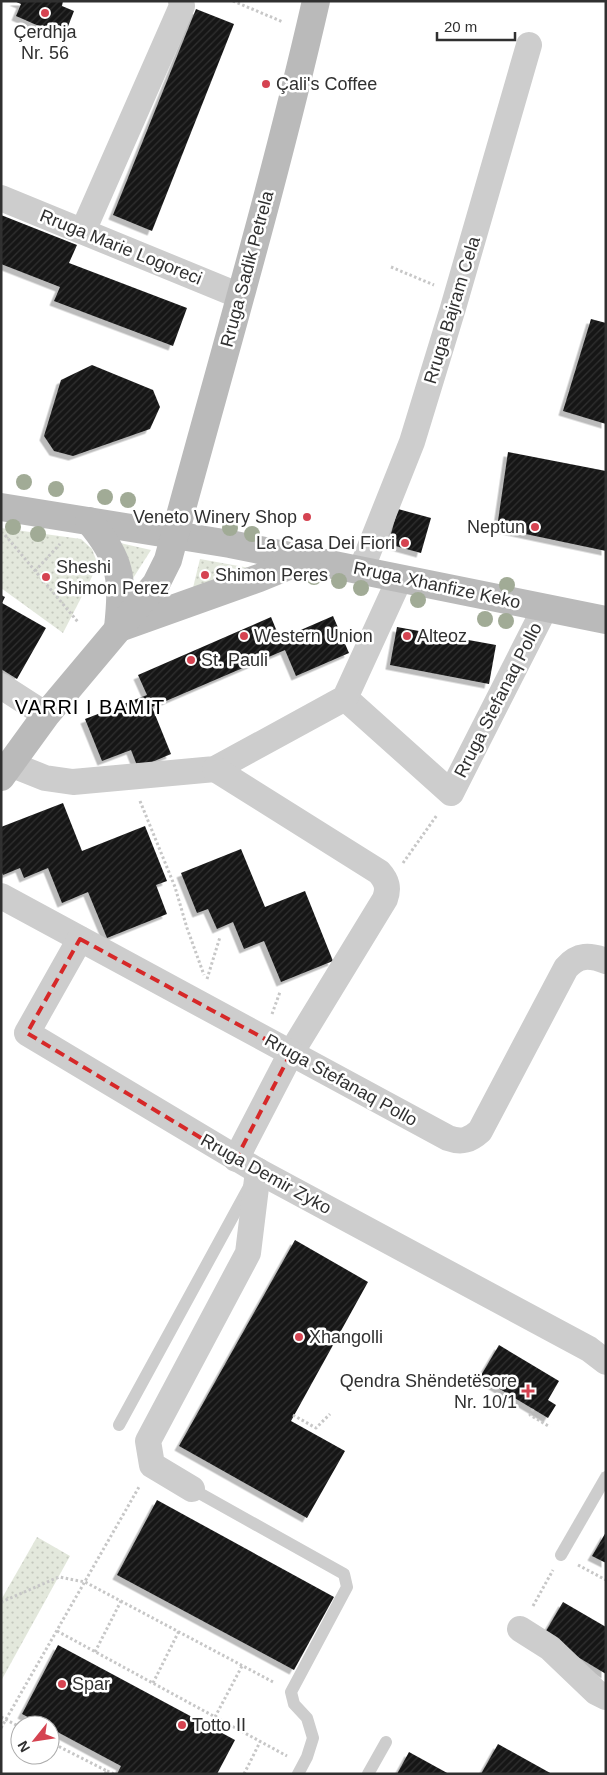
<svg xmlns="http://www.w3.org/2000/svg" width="607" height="1775" viewBox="0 0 607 1775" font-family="Arial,sans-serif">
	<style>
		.grass { fill: url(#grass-dots) }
		.building { fill: url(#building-hatch); filter: url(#shadow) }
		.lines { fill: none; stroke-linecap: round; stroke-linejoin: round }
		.path { stroke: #c7c7c7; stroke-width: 3; stroke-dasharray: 2.5 2.5; stroke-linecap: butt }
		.lane { stroke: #cdcdcd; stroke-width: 12 }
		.street { stroke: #cdcdcd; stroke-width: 26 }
		.secondary { stroke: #bababa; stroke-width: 28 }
		.tree { fill: #a1ab96 }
		.marked { fill: none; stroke: #d62828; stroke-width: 4; stroke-dasharray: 10 6; stroke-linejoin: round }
		.poi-dot { fill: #d54351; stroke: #fff; stroke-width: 2 }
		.labels { text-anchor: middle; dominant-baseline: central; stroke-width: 5; stroke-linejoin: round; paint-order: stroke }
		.poi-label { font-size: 18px; fill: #303030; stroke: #fff; text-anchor: start }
		.street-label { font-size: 18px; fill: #303030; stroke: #fff }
		.quarter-label { font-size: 20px; letter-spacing: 1px; fill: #000; stroke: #fff }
	</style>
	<defs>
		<pattern id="grass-dots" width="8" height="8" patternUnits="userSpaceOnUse" patternTransform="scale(1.25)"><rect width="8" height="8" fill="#e3e8dc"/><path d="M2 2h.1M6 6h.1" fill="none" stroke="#c3c7bd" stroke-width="1.8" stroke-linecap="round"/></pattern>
		<pattern id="building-hatch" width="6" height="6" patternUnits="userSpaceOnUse" patternTransform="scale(1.25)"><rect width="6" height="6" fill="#171717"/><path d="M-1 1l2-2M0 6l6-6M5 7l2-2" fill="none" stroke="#303030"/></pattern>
		<filter id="shadow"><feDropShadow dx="-4.5" dy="4.5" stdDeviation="0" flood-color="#0004"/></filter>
	</defs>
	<rect width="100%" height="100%" fill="#fff"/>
	<!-- grass -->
	<g class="grass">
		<polygon points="1,528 81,539 92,549 98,565 63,633 1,588"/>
		<polygon points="120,543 151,550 130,583"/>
		<polygon points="200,559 255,569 191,596"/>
		<polygon points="37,1537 70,1556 1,1681 1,1600"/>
	</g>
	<!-- building -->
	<g class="building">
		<polygon points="14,1 63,1 62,6 74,11 67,29 52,22 48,30 16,16 21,4"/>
		<polygon points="196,9 234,24 152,231 113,215"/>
		<polygon points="1,215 77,245 69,263 187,308 173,346 54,301 60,287 1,264"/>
		<polygon points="591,319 606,323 606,424 563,411"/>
		<polygon points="92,365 153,390 160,407 150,429 73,456 54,451 44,436 61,380"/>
		<polygon points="508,452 606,471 606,551 497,528"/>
		<polygon points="398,509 431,518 421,553 388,544"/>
		<polygon points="1,595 5,597 2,603 46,628 17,679 1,669"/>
		<polygon points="333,616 349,653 296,676 285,650 152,707 171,754 138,768 131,750 102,761 85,719 147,695 138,675 271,617 280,639"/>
		<polygon points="397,627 496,645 489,684 390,665"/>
		<polygon points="63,803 82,851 145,826 167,881 156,885 167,914 107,938 88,892 62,903 48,868 24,878 20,868 3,875 1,871 1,827"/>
		<polygon points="241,849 265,907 305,891 333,961 281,982 264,941 244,949 233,922 217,929 208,909 197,913 181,873"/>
		<polygon points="295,1240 368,1282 291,1421 345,1451 307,1518 179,1446"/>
		<polygon points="499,1345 559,1381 548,1400 556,1405 548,1418 480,1377"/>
		<polygon points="157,1500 334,1597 294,1670 117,1575"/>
		<polygon points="606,1532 606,1563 592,1556"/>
		<polygon points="563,1602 606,1627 606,1674 543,1636"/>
		<polygon points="58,1645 235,1740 217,1774 117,1774 121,1766 50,1728 50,1725 43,1725 22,1714"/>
		<polygon points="498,1744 552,1774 481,1774"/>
		<polygon points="409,1752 449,1774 397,1774"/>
	</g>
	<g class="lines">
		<!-- path -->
		<g class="path">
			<polyline points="233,1 283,22"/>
			<polyline points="391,267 434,285"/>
			<polyline points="5,535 78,622"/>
			<polyline points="35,571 60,544"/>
			<polyline points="140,801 175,887 187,928 204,975"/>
			<polyline points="403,863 437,815"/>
			<polyline points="207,979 220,937"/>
			<polyline points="272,1014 280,992"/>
			<polyline points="533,1409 530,1415 550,1427"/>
			<polyline points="293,1415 316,1428 330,1414"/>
			<polyline points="578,1565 606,1580"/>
			<polyline points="1,1602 59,1577 85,1582 275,1683"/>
			<polyline points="533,1606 553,1570"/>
			<polyline points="57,1631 287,1756"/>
			<polyline points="95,1652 121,1601"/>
			<polyline points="153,1683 179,1631"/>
			<polyline points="1,1717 20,1727"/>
			<polyline points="215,1717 242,1666"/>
			<polyline points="1,1728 139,1487"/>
			<polyline points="50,1742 107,1771 105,1774"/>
			<polyline points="107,1771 114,1774"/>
			<polyline points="244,1774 260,1742"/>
		</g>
		<!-- lane -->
		<g class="lane">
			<polyline points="119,1425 249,1187"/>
			<polyline points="192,1489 344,1574 347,1587 291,1692 294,1704 307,1718 313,1738 307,1757 298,1774"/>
			<polyline points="561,1555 606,1477"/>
			<polyline points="368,1774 386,1742"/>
		</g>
		<!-- street -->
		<g class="street">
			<polyline points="1,198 240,296"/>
			<polyline points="83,231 182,6 181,1"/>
			<polyline points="361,570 412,442 453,308 529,45"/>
			<polyline points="1,686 46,715"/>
			<polyline points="345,698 451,793 545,608"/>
			<polyline points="10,764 45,778 73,782 215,769 345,698 400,578"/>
			<path d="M215 769 379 872C387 881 389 888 385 899L291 1053 236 1159"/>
			<path d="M1 896 448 1138C462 1143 470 1140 480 1131L566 968C578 954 590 955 606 961"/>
			<polyline points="80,939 27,1033 258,1171 589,1349 606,1362"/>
			<polyline points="192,1489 152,1465 148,1441 248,1253 258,1171"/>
			<polyline points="520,1629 550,1648 596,1692 606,1697"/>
		</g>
		<!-- secondary -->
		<g class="secondary">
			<polyline points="1,507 230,544 606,620"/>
			<path d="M89 521C122 560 123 579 118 628"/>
			<polyline points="119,628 259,578 308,558"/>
			<path d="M1 777 46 715 156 584 168 560C218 374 273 189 316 1"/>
		</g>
	</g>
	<!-- trees -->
	<g class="tree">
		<circle cx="24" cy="482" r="8"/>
		<circle cx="56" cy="489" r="8"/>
		<circle cx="105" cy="497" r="8"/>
		<circle cx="128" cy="500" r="8"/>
		<circle cx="13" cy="527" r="8"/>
		<circle cx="230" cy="528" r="8"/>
		<circle cx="38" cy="534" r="8"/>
		<circle cx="252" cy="534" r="8"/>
		<circle cx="314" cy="577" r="8"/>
		<circle cx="339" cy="581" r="8"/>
		<circle cx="507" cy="585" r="8"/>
		<circle cx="361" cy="588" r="8"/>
		<circle cx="418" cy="600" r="8"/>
		<circle cx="485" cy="619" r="8"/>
		<circle cx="506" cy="621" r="8"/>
	</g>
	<!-- marked area -->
	<path class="marked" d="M80 939 291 1053 236 1159 27 1033Z"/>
	<!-- markers -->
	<g class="poi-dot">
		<circle cx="45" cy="13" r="5"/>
		<circle cx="266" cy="84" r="5"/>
		<circle cx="307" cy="517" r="5"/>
		<circle cx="535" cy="527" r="5"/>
		<circle cx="405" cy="543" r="5"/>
		<circle cx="205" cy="575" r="5"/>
		<circle cx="46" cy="577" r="5"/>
		<circle cx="244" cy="636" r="5"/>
		<circle cx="407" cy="636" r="5"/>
		<circle cx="191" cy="660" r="5"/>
		<circle cx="299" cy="1337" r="5"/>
		<path d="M525.5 1383.5h5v5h5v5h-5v5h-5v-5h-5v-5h5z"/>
		<circle cx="62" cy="1684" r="5"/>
		<circle cx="182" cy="1725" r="5"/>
	</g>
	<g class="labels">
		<!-- poi labels -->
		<g class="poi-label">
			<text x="45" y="32" text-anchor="middle">Çerdhja<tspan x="45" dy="21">Nr. 56</tspan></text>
			<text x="276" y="84">Çali's Coffee</text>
			<text x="297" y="517" text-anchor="end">Veneto Winery Shop</text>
			<text x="525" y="527" text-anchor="end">Neptun</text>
			<text x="395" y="543" text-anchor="end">La Casa Dei Fiori</text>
			<text x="56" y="567">Sheshi<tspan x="56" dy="21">Shimon Perez</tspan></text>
			<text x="215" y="575">Shimon Peres</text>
			<text x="254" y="636">Western Union</text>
			<text x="417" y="636">Alteoz</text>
			<text x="201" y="660">St. Pauli</text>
			<text x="309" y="1337">Xhangolli</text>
			<text x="517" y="1381" text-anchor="end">Qendra Shëndetësore<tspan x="517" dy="21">Nr. 10/1</tspan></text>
			<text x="72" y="1684">Spar</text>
			<text x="192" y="1725">Totto II</text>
		</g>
		<!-- street labels -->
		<g class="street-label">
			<text transform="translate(121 247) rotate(22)">Rruga Marie Logoreci</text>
			<text transform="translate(247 269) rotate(-75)">Rruga Sadik Petrela</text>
			<text transform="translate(452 310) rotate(-73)">Rruga Bajram Cela</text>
			<text transform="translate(437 585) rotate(12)">Rruga Xhanfize Keko</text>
			<text transform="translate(498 700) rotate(-63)">Rruga Stefanaq Pollo</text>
			<text transform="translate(341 1080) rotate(29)">Rruga Stefanaq Pollo</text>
			<text transform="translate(266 1174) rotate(29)">Rruga Demir Zyko</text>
		</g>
		<!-- quarter labels -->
		<g class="quarter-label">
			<text x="90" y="707">VARRI I BAMIT</text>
		</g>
	</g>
	<!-- border -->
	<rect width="607" height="1775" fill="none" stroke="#303030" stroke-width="5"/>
	<!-- north arrow -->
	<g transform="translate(35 1740) rotate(240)"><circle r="24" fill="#ffffff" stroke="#acacac"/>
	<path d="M0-4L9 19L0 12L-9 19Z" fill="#d54351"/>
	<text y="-8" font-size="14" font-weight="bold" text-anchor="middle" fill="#303030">N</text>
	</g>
	<!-- scale -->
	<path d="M437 32v8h78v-8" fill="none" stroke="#303030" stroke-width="2.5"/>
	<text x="444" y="32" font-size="15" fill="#303030" stroke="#ffffff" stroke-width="4" paint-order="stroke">20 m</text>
</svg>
